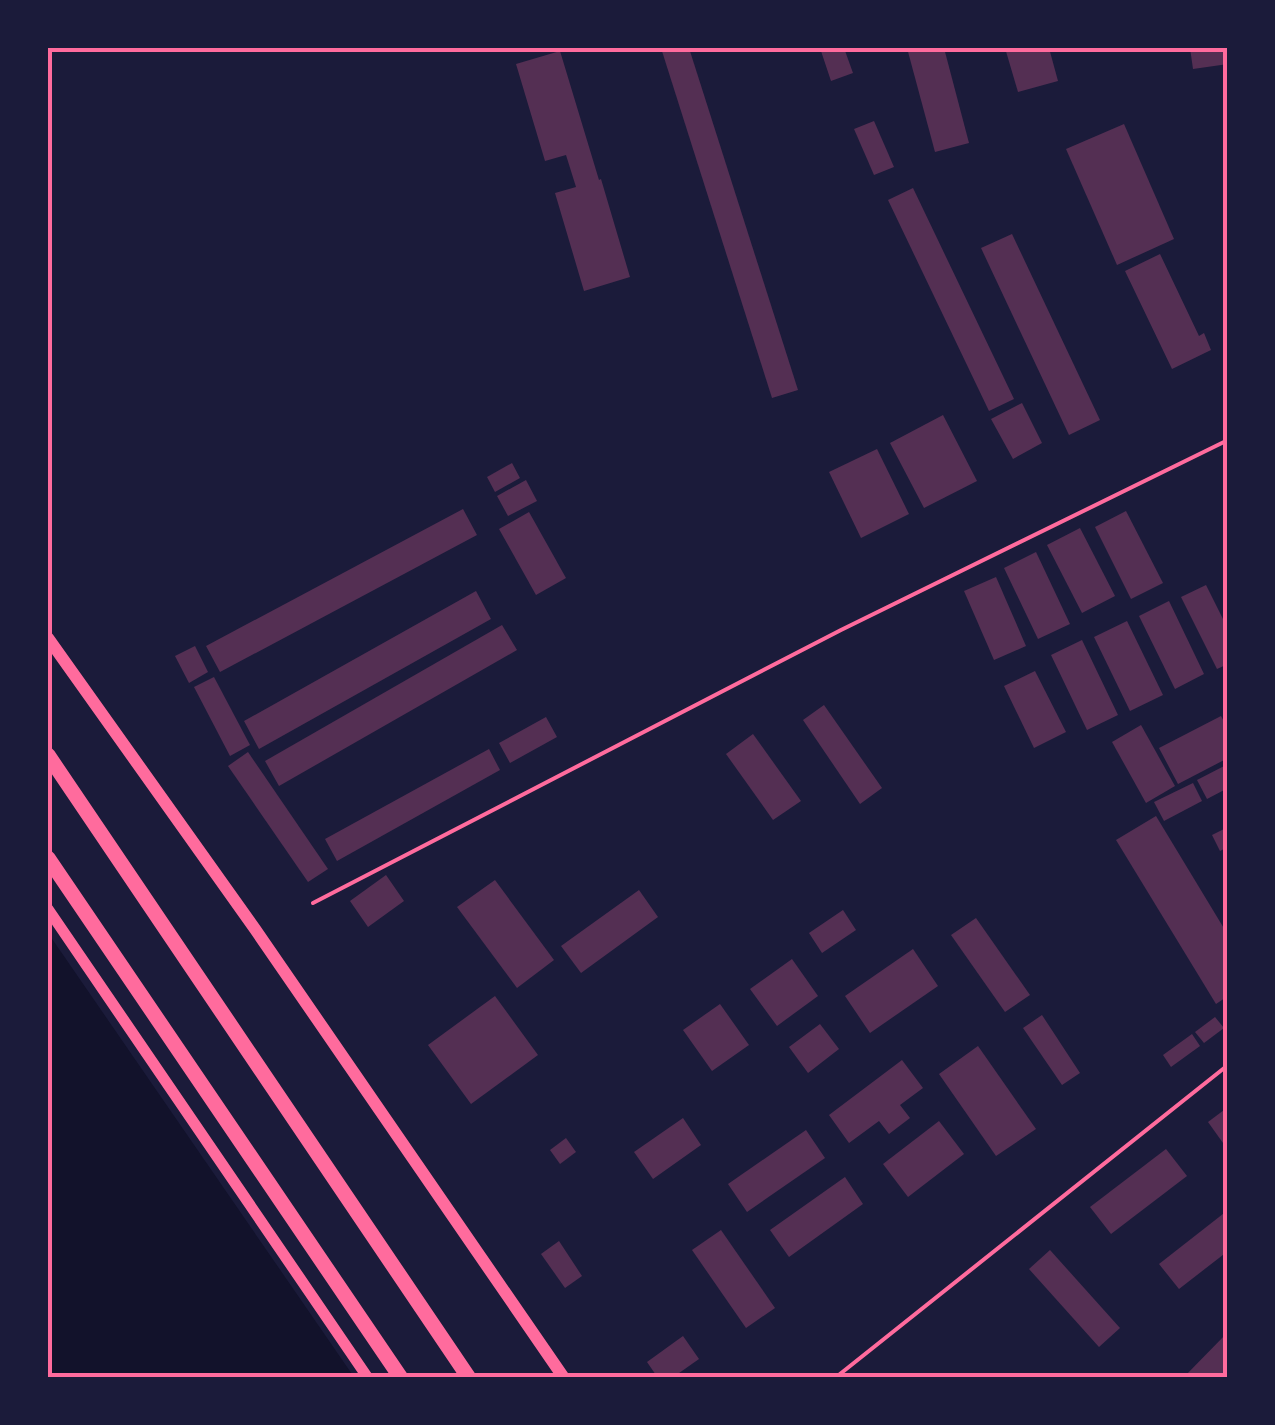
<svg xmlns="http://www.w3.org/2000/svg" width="1275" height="1425" viewBox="0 0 1275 1425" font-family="'Zilla Slab',serif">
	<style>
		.water { fill: #12122b }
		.building { fill: #542f53 }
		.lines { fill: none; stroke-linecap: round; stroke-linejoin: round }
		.service { stroke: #ff6b9d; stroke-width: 4 }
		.secondary { stroke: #ff6b9d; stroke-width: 11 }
		.primary { stroke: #ff6b9d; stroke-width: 12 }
		.motorway { stroke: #ff6b9d; stroke-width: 15 }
		.neatline { fill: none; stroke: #ff6b9d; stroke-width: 4 }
	</style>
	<rect width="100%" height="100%" fill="#1b1b3a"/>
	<!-- water -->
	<polygon class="water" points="48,933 354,1377 48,1377"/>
	<!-- building -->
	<g class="building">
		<polygon points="661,48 689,48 798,390 772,398"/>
		<polygon points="820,48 844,48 853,73 831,81"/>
		<polygon points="907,48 944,48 969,143 935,152"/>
		<polygon points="1005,48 1049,48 1058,81 1018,92"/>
		<polygon points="1190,48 1228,48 1228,64 1193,69"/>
		<polygon points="560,51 599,180 601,179 630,277 584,291 555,193 576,187 566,155 545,161 516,64"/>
		<polygon points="874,121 894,167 874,175 854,129"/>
		<polygon points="1124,124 1174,239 1117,265 1066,149"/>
		<polygon points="913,188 1014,399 989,411 888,200"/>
		<polygon points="1012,234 1100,420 1069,435 981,248"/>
		<polygon points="1160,254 1199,336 1204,333 1211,350 1172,369 1125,271"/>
		<polygon points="1022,403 1042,443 1013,459 991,419"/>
		<polygon points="943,415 977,481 924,508 890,443"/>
		<polygon points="877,449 909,514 861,538 829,472"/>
		<polygon points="512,463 520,478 495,492 487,477"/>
		<polygon points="526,480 537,501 508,516 497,496"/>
		<polygon points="463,509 477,535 220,672 206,646"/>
		<polygon points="1126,511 1163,583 1131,599 1095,527"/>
		<polygon points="529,512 566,578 536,595 499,529"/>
		<polygon points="1080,528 1115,596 1082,613 1047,545"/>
		<polygon points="1036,552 1070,624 1038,639 1004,568"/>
		<polygon points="996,577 1026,646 994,660 964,591"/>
		<polygon points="1206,585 1228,629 1228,664 1217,669 1181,597"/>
		<polygon points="476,591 491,619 259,749 244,721"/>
		<polygon points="1169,601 1204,674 1175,689 1139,616"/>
		<polygon points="1127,621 1163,695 1130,711 1094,637"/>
		<polygon points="502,625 517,650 279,786 265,761"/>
		<polygon points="1082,640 1118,715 1087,730 1051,655"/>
		<polygon points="195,646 208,672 189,683 175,656"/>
		<polygon points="1035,671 1066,732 1034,748 1004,686"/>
		<polygon points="214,677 250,745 230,756 194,687"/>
		<polygon points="824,705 882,788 860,804 803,720"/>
		<polygon points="1221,716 1228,729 1228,758 1178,784 1159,748"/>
		<polygon points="546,717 557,737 510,763 499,743"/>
		<polygon points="1141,725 1175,786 1146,803 1112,742"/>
		<polygon points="753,734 801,801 773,820 726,754"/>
		<polygon points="489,749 500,770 337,861 325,839"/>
		<polygon points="248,752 328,869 308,882 228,766"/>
		<polygon points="1228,764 1228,788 1207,799 1197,780"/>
		<polygon points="1193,783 1202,801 1164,821 1154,802"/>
		<polygon points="1156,816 1228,935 1228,996 1216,1004 1116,840"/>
		<polygon points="1228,827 1228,847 1220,851 1212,835"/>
		<polygon points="386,875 404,901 368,927 350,901"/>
		<polygon points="495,880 554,960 517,988 457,907"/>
		<polygon points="639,890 658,917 581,973 561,946"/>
		<polygon points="843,910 856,930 822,953 809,933"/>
		<polygon points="976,918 1030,995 1005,1012 951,935"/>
		<polygon points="913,949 938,986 870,1033 845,996"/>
		<polygon points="792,959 818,996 777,1026 750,989"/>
		<polygon points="495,996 538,1055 471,1104 428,1045"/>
		<polygon points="720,1004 749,1045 712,1071 683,1030"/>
		<polygon points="1042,1015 1080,1073 1062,1085 1023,1028"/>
		<polygon points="1215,1017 1224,1028 1204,1043 1195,1032"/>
		<polygon points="820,1024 839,1049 808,1073 789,1047"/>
		<polygon points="1192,1034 1200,1046 1171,1067 1163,1055"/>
		<polygon points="978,1046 1036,1129 996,1156 939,1074"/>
		<polygon points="902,1060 923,1088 900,1105 910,1118 889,1134 879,1121 849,1143 829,1115"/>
		<polygon points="1228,1107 1228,1150 1208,1122"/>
		<polygon points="683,1118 701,1145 653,1179 634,1152"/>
		<polygon points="939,1121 964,1154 908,1197 883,1164"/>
		<polygon points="806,1130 825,1158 747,1212 728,1184"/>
		<polygon points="566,1138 576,1152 560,1164 550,1150"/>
		<polygon points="1166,1149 1187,1176 1111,1234 1090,1207"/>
		<polygon points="845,1177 863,1204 789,1257 770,1230"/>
		<polygon points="1228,1210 1228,1251 1179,1289 1159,1264"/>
		<polygon points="721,1230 775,1308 746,1328 692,1250"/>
		<polygon points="559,1241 582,1276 565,1288 541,1254"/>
		<polygon points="1050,1250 1120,1328 1099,1347 1029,1269"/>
		<polygon points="1228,1332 1228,1373 1223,1378 1183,1378"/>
		<polygon points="683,1336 699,1359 672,1378 658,1378 647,1362"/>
	</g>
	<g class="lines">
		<!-- service -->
		<g class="service">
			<polyline points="313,903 841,630 1228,440"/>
			<polyline points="835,1378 1228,1065"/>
		</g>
		<!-- secondary -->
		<polyline class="secondary" points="48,909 368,1378"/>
		<!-- primary -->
		<polyline class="primary" points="48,638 255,929 564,1378"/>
		<!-- motorway -->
		<g class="motorway">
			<polyline points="48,755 469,1378"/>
			<polyline points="48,858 401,1378"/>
		</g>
	</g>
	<!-- border -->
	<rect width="1275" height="1425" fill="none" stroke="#1b1b3a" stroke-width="100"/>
	<rect x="50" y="50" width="1175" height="1325" class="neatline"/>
</svg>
